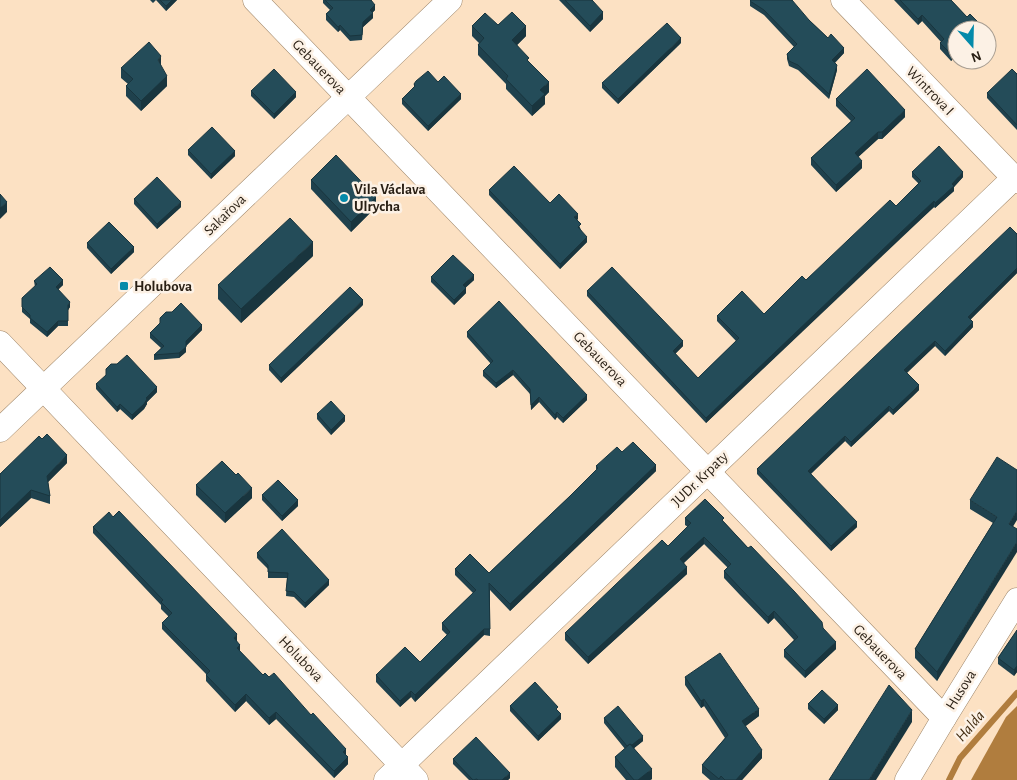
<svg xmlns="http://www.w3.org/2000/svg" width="1017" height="780" viewBox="0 0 1017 780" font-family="'Alegreya Sans',sans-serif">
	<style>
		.water { fill: #b07d3e }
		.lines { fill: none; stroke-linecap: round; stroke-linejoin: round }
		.stream { stroke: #b07d3e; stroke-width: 6 }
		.minor-casing { stroke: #9e866a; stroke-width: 25 }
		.minor { stroke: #fff; stroke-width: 24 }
		.wall { fill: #1f414d }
		.shaded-wall { fill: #19353e }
		.building { fill: #244c59; stroke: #19353e }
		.poi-dot { fill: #048aaa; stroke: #fcf1e5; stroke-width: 2 }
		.labels { text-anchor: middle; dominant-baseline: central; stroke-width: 5; stroke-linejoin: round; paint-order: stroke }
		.street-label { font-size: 15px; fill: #281e13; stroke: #fcf1e5 }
		.poi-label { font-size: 15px; font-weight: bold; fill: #281e13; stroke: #fcf1e5; text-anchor: start }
		.water-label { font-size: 16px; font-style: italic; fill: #402a0e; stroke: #fcf1e5 }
	</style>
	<rect width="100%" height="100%" fill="#fce1c3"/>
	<!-- water -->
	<polygon class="water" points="1017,706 1017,780 971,780 1006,717"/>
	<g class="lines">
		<!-- stream -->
		<polyline class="stream" points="949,780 960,758 1017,693"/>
		<!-- minor casing -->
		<g class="minor-casing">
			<g id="minor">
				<polyline points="255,0 944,718"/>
				<polyline points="843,0 1017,181"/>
				<polyline points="0,343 416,780"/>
				<polyline points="0,430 450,0"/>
				<polyline points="386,780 1014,178"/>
				<polyline points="907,780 944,718 1017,600"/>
			</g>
		</g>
		<!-- minor -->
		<use href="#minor" class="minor"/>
	</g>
	<!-- wall -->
	<g class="wall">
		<polygon points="150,0 177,0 166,11 156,0 153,3"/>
		<polygon points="323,0 371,0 375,10 372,13 373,18 363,27 362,40 350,41 340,30 338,32 326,20 326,14 330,10 323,3"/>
		<polygon points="559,0 592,0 603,19 590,32"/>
		<polygon points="894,0 951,0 967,17 982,30 957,30 957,55 951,61 940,49 940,43 941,42 922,21 918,25"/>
		<polygon points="750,1 809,20 844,53 835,63 837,70 829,99 798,70 789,66 787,59 787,54 794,47 764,15 750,6"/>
		<polygon points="498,25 526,36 517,45 529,62 549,92 545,96 545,104 532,116 506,89 506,84 478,55 478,45 479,43 472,36 472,26"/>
		<polygon points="681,43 618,104 602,88 602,83"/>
		<polygon points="161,66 167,86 141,111 126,96 126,86 128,84 121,78 121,68"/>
		<polygon points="1017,74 1017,130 987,98 987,93"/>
		<polygon points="438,82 461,99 428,131 402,104 402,99 414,87 414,84"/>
		<polygon points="251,91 296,97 274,119 251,96"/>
		<polygon points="836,99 905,117 882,139 878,139 858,157 862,168 836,192 811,165 811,158 851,121 836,106"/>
		<polygon points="188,150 235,156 211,179 188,155"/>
		<polygon points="912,172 963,177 954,187 954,191 935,208 934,207 899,239 706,423 587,296 587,291 683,346 675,354 698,378 736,341 717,321 717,316 764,314 896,206 919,184 912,177"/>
		<polygon points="311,180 376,207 351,232 311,189"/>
		<polygon points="489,190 550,203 578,219 577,220 581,230 587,242 560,269 489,195"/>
		<polygon points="134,199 181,207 157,229 134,204"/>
		<polygon points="1017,234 1017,273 970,320 973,327 945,356 935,346 907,373 919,390 912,397 893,415 889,411 851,447 845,441 811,474 857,527 831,551 757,474 757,469"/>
		<polygon points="87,243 134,252 111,274 87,248"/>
		<polygon points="313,256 241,323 218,299 218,285"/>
		<polygon points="431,277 474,280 465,288 466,293 454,305 431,282"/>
		<polygon points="34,281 63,285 58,289 70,307 68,310 68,326 58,326 47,337 30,323 30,319 22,312 22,298 35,287"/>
		<polygon points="363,305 281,383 269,370 269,365"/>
		<polygon points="202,330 186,346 186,352 179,358 154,360 154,355 161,348 150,338 150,333"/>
		<polygon points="467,332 587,400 563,423 557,417 555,420 539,402 531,410 530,394 513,375 496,388 483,376 483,371 491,364 467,337"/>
		<polygon points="96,384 157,392 147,402 147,404 144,409 132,420 120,409 117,412 96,389"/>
		<polygon points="317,414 345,421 331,435 317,419"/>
		<polygon points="622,452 656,471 510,611 490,590 490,636 484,635 415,702 411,697 400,707 376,682 376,675 420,662 447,635 442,630 442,623 473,593 455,575 455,569 489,573 570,496 596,470 596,466"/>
		<polygon points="67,463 48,482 50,496 50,504 31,498 0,527 0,474"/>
		<polygon points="196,485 252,498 225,523 196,495"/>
		<polygon points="262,495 298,506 282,521 262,500"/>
		<polygon points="970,500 1013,527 937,681 915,658 915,649 993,523 970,509"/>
		<polygon points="685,518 724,522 823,628 836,649 805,678 784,657 784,650 794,640 774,618 768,624 740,595 724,578 724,571 728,568 704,544 684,563 687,574 588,664 565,640 565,633 668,546 688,527 685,525"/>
		<polygon points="93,527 237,641 240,652 263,675 346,755 348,764 334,778 276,719 269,725 246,701 235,712 206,681 206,674 162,629 162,623 169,617 161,609 161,605 93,533"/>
		<polygon points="257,553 329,585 305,608 294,597 286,596 287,578 268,578 268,569 257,558"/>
		<polygon points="1017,630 1017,672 1014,676 998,664 998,658"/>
		<polygon points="685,677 759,716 745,726 762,758 742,780 710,780 702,773 702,765 725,738 704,706 701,708 685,685"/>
		<polygon points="808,704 838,710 824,724 808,709"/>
		<polygon points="510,706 558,711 561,719 538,741 510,711"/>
		<polygon points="604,718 643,741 634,748 652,779 650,780 626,780 615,767 615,757 625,749 604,723"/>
		<polygon points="453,759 510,778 508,780 469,780 453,764"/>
	</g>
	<!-- shaded-wall -->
	<g class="shaded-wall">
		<polygon points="172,0 177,0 166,11 166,6"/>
		<polygon points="375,5 375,10 370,15 370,10"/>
		<polygon points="603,12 603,19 590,32 590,26"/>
		<polygon points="373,13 373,18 363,27 362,40 363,22"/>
		<polygon points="922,15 922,21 918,25 918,19"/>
		<polygon points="340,25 340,30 338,32 338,27"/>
		<polygon points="526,26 526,36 512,50 512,40"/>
		<polygon points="982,26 982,30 977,30"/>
		<polygon points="681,38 681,43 618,104 618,99"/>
		<polygon points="844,48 844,53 832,65 832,60"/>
		<polygon points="957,49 957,55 951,61 951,54"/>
		<polygon points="161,56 161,66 158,60"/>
		<polygon points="837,65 837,70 829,99 829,94"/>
		<polygon points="167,76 167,86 141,111 141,101"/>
		<polygon points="549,82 549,92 545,96 545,104 532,116 532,106 540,90"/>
		<polygon points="296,92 296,97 274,119 274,114"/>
		<polygon points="461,94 461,99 428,131 428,126"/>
		<polygon points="905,110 905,117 882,139 882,132"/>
		<polygon points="878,132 878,139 855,160 855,153"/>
		<polygon points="235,151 235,156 211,179 211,174"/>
		<polygon points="862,161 862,168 836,192 836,185"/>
		<polygon points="963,172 963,177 954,187 954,191 935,208 935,203 952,184"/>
		<polygon points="376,197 376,207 351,232 351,222"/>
		<polygon points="934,201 934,207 706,423 706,418"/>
		<polygon points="7,202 7,212 0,219 0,208"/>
		<polygon points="181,202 181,207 157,229 157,224"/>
		<polygon points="578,214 578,219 574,222 574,217"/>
		<polygon points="587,237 587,242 560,269 560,264"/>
		<polygon points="313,242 313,256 241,323 241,309"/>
		<polygon points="134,247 134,252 111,274 111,269"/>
		<polygon points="1017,268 1017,273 968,322 968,317"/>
		<polygon points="474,275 474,280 463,290 463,285"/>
		<polygon points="63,280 63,285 56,292 56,287"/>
		<polygon points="466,288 466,293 454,305 454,300"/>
		<polygon points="363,300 363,305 281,383 281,378"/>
		<polygon points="70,302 70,307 68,310 68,305"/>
		<polygon points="58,321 58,326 47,337 47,332"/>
		<polygon points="973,322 973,327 945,356 945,351"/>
		<polygon points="202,325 202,330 186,346 186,341"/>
		<polygon points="683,341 683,346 673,356 673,351"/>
		<polygon points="935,341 935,346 904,375 904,370"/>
		<polygon points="186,347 186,352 179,358 179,353"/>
		<polygon points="513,370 513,375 496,388 496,383"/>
		<polygon points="919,385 919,390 893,415 893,410"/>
		<polygon points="157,387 157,392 147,402 147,404 144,409 132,420 132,415 146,398"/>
		<polygon points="587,395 587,400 563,423 563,418"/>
		<polygon points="539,397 539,402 531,410 531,405"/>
		<polygon points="120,404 120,409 117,412 117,407"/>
		<polygon points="889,406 889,411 851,447 851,442"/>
		<polygon points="557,412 557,417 555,420 555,415"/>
		<polygon points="345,416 345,421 331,435 331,430"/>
		<polygon points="845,436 845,441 808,476 808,471"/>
		<polygon points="67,455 67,463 47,483 47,476"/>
		<polygon points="656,465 656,471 510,611 510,604"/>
		<polygon points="252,488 252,498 225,523 225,513"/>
		<polygon points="31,490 31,498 0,527 0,520"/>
		<polygon points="298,500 298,506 282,521 282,516"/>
		<polygon points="1017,511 1017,520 1009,533 1009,524"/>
		<polygon points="857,522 857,527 831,551 831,546"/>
		<polygon points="704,537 704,544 680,566 680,559"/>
		<polygon points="1017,542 1017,552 937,681 937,672"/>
		<polygon points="687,567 687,574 588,664 588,657"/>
		<polygon points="329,580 329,585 305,608 305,603"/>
		<polygon points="774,611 774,618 768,624 768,617"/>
		<polygon points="484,629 484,635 415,702 415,695"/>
		<polygon points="237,634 237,641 234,644 234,638"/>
		<polygon points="836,642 836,649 805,678 805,671"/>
		<polygon points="240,645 240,651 237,655 237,648"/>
		<polygon points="1017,666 1017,672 1014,676 1014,670"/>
		<polygon points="411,691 411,697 400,707 400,701"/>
		<polygon points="246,694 246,701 235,712 235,705"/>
		<polygon points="704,699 704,706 701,708 701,701"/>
		<polygon points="838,705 838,710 824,724 824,719"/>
		<polygon points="759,709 759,716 742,729 742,721"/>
		<polygon points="912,710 912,722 876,780 869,780"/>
		<polygon points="276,712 276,719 269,725 269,718"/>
		<polygon points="561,714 561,719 538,741 538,736"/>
		<polygon points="643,736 643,741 628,753 628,748"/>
		<polygon points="346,749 346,755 343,759 343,752"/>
		<polygon points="762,750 762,758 742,780 736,780"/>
		<polygon points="348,757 348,764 334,778 334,771"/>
		<polygon points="652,769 652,779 650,780 638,780"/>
		<polygon points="510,773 510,778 508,780 502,780"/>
	</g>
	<!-- building -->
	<g class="building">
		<polygon points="160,0 172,0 166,6"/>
		<polygon points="325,0 371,0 375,5 370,10 373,13 363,22 362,35 350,36 340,25 338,27 326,14 333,8"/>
		<polygon points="565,0 592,0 603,12 590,26"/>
		<polygon points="751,0 792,0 809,20 828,38 831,34 844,48 832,60 837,65 829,94 798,65 789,61 787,54 797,44 764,10 750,1"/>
		<polygon points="900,0 951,0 967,17 970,14 982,26 977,30 957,30 957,49 951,54 940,43 944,39 922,15 918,19"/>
		<polygon points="512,12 526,26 512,40 529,58 527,60 549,82 540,90 545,94 532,106 506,79 508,76 478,45 484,38 472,26 485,13 498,25"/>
		<polygon points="667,23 681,38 618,99 602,83"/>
		<polygon points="149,42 161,56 158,60 167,76 141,101 126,86 133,79 121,68"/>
		<polygon points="274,69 296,92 274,114 251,91"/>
		<polygon points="867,69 905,110 882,132 878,132 855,153 862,161 836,185 811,158 855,118 836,99"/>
		<polygon points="1012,69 1017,74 1017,125 987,93"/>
		<polygon points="428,71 438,82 444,76 461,94 428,126 402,99 415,86 414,84 416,81"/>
		<polygon points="212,127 235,151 211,174 188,150"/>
		<polygon points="939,146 963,172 952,184 954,186 935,203 934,201 899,234 706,418 587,291 612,267 683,341 673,351 698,378 739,338 717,316 742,291 764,314 802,276 806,280 890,200 896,206 921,181 912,172"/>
		<polygon points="336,155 376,197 351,222 311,180"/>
		<polygon points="514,166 550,203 559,194 578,214 574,217 581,224 578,227 587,237 560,264 489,190"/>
		<polygon points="157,177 181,202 157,224 134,199"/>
		<polygon points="0,194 7,202 0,208"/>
		<polygon points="290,218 313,242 241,309 218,285"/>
		<polygon points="109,222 134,247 111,269 87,243"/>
		<polygon points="1010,227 1017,234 1017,268 968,317 973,322 945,351 935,341 904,370 919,385 912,392 893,410 889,406 851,442 845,436 808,471 857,522 831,546 757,469"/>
		<polygon points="453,255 474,275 463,285 466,288 454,300 431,277"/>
		<polygon points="50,267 63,280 56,287 70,302 68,305 68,321 58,321 47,332 30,318 30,315 22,307 22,298 37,284 34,281"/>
		<polygon points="350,287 363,300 281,378 269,365"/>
		<polygon points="499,301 587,395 563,418 557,412 555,415 539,397 531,405 530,389 513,370 496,383 483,371 493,361 467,332"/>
		<polygon points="181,303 202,325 186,341 186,347 179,353 154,355 164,346 150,333 160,323 160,318 166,312 172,312"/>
		<polygon points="127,355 157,387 146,398 147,399 144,404 132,415 120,404 117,407 96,384 106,375 106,369 111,364 117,364"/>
		<polygon points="331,401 345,416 331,430 317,414"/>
		<polygon points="47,434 67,455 47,476 50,496 31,490 0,520 0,474 39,436 42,439"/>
		<polygon points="633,442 656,465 510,604 489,583 490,629 484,629 415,695 411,691 400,701 376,675 405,647 420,662 450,632 442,623 476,590 455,569 470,554 489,573 570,496 598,468 596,466 617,447 622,452"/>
		<polygon points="997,457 1017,470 1017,511 1009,524 1017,529 1017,542 937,672 915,649 997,517 970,500"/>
		<polygon points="222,461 236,475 238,473 252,488 225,513 196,485"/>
		<polygon points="278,480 298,500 282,516 262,495"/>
		<polygon points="705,499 724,518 722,520 748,548 751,546 794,591 822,622 823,628 836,642 805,671 784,650 798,637 774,611 768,617 740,588 724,571 731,564 704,537 680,559 687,567 588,657 565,633 662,540 668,546 691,523 685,518"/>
		<polygon points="119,511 237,634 234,638 240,645 237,648 263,675 265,673 269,677 274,673 311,715 313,713 346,749 343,752 348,757 334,771 276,712 269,718 246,694 235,705 206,675 210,671 162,623 172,613 161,602 163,600 93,527 109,512 113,517"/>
		<polygon points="282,529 329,580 305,603 294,592 286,591 288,573 268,572 268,565 257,553"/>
		<polygon points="1017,630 1017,666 1014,670 998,658"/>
		<polygon points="720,653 759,709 742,721 762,750 736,780 725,780 721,776 719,779 702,765 728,735 704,699 701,701 685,677"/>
		<polygon points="535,682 558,707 556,709 561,714 538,736 510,706"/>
		<polygon points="889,685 912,710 869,780 829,780"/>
		<polygon points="822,690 838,705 824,719 808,704"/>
		<polygon points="618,706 643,736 632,745 630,744 627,746 604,718"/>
		<polygon points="476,737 510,773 502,780 478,780 477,779 473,780 453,759"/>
		<polygon points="630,744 652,769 638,780 634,780 615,757"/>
	</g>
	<!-- markers -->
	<g class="poi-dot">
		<circle cx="344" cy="198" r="5"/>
		<rect x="119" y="281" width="10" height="10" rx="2.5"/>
	</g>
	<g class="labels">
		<!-- street labels -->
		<g class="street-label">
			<text transform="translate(319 67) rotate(46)">Gebauerova</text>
			<text transform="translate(930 91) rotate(46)">Wintrova I</text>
			<text transform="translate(225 215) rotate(-44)">Sakařova</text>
			<text transform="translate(600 359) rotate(46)">Gebauerova</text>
			<text transform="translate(700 479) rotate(-44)">JUDr. Krpaty</text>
			<text transform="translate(880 652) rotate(46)">Gebauerova</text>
			<text transform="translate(301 659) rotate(46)">Holubova</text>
			<text transform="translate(961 690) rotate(-58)">Husova</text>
		</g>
		<!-- poi labels -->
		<g class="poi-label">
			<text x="354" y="189">Vila Václava<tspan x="354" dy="17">Ulrycha</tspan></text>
			<text x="134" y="286">Holubova</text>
		</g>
		<!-- water labels -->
		<g class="water-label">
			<text transform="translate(970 726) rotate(-49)">Halda</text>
		</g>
	</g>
	<!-- north arrow -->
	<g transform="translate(972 45) rotate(160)"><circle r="24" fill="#fcf1e5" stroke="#a79d91"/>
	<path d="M0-4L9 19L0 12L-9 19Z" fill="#048aaa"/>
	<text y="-8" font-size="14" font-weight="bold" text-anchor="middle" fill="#281e13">N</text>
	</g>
</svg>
